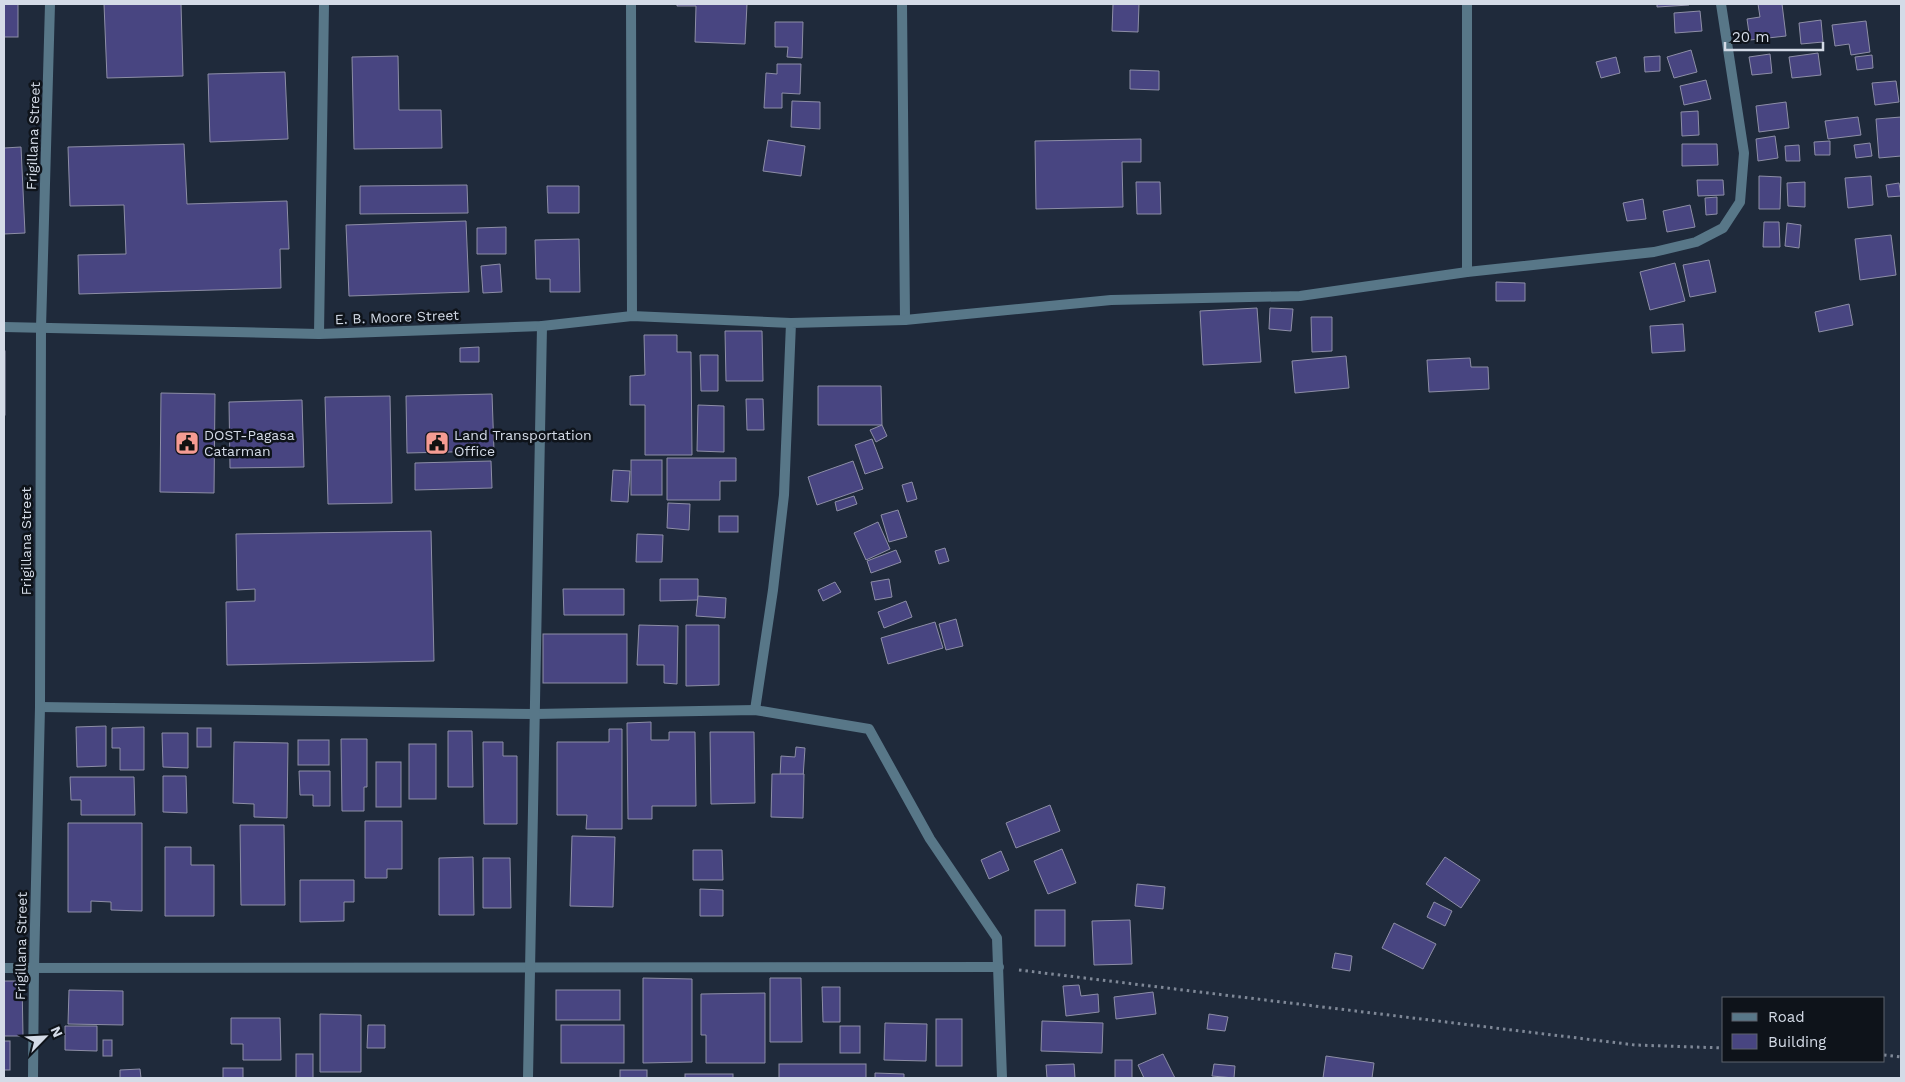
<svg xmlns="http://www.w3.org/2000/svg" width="1905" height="1082" viewBox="0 0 1905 1082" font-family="'Work Sans',sans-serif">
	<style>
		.building { fill: #484581; stroke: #8d8ea6 }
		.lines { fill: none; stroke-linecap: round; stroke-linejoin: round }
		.path { stroke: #7f8897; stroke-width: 3; stroke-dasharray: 2.5 4; stroke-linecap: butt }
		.street { stroke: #587788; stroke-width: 10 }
		.labels { text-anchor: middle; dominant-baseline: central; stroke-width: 5; stroke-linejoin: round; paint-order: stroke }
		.street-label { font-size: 14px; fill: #d4dbe7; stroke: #0e131a }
		.poi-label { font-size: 14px; fill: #d4dbe7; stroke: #0e131a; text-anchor: start }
	</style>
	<rect width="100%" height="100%" fill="#1f2a3b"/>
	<!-- building -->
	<g class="building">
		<rect x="4" y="4" width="14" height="33"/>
		<polygon points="104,4 181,4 183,76 107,78"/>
		<polygon points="677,4 747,4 745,44 695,42 696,6 677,6"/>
		<polygon points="1113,4 1139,4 1138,32 1112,31"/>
		<polygon points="1657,4 1689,4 1689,5 1657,7"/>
		<polygon points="1758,4 1782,4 1786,36 1750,40 1747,19 1760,17"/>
		<polygon points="1700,11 1702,31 1675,33 1674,13"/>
		<polygon points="1821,20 1823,42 1801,44 1799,23"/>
		<polygon points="1866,21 1870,52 1851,55 1849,44 1835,46 1832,25"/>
		<polygon points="775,22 803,22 802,58 787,57 788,47 775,47"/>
		<polygon points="1691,50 1697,72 1674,78 1667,57"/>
		<polygon points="1818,53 1821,75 1792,78 1789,57"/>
		<polygon points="1770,54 1772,73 1752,75 1749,57"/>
		<polygon points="1872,55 1873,68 1857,70 1855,57"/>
		<polygon points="398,56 399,110 441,110 442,148 354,149 352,57"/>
		<polygon points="1660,56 1660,71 1645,72 1644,57"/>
		<polygon points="1616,57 1620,73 1601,78 1596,62"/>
		<polygon points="777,64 801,64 800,94 782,93 782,108 764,108 766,73 777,74"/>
		<polygon points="1130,70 1159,71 1159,90 1130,89"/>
		<polygon points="285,72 288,139 210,142 208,74"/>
		<polygon points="1706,80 1711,99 1684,105 1680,86"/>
		<polygon points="1896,81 1899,102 1875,105 1872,83"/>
		<polygon points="792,101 820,102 820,129 791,127"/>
		<polygon points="1786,102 1789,128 1759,132 1756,106"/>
		<polygon points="1698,111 1699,135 1682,136 1681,112"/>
		<polygon points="1858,117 1861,135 1828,139 1825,121"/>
		<polygon points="1901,117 1901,156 1879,158 1876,119"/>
		<polygon points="1775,136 1778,158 1758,161 1756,139"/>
		<polygon points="1141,139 1141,162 1122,162 1123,207 1036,209 1035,141"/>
		<polygon points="768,140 805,146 801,176 763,171"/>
		<polygon points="1830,141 1830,155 1815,155 1814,142"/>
		<polygon points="1870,143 1872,156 1856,158 1854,145"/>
		<polygon points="184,144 187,204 287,201 289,249 280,249 281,288 79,294 78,255 126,254 124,205 70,206 68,147"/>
		<polygon points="1682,144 1717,144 1718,165 1682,166"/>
		<polygon points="1799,145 1800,161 1786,161 1785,146"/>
		<polygon points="21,147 25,233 4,234 4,148"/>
		<polygon points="1759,176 1781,177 1780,209 1759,209"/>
		<polygon points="1871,176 1873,205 1848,208 1845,178"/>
		<polygon points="1697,180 1723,180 1724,195 1698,196"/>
		<polygon points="1136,182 1160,182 1161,214 1137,214"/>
		<polygon points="1805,182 1805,207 1788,206 1787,183"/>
		<polygon points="1899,183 1901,196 1888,197 1886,185"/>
		<polygon points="467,185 468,213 360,214 360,186"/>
		<polygon points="547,186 579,186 579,213 548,213"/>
		<polygon points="1717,197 1717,214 1706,215 1705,198"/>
		<polygon points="1643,199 1646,219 1627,221 1623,203"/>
		<polygon points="1690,205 1695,227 1667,232 1663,211"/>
		<polygon points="466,221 469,292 349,296 346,225"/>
		<polygon points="1764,222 1779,222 1780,247 1763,247"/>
		<polygon points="1787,223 1801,225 1799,248 1785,246"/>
		<polygon points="506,227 506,254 477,254 477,228"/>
		<polygon points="1891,235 1896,275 1860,280 1855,239"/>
		<polygon points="579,239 580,292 550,292 550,279 536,279 535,240"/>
		<polygon points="1709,260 1716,292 1690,297 1683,265"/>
		<polygon points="1675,263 1685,301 1650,310 1640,272"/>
		<polygon points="500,264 502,292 483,293 481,266"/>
		<polygon points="1496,282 1525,283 1525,301 1496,301"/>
		<polygon points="1849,304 1853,325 1819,332 1815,312"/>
		<polygon points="1257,308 1261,362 1203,365 1200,311"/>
		<polygon points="1270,308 1293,309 1291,331 1269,329"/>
		<polygon points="1311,317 1332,317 1332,351 1312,352"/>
		<polygon points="1683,324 1685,351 1652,353 1650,326"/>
		<polygon points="725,331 762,331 763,381 726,381"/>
		<polygon points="644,335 677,335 677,352 691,352 692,455 645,455 645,405 630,405 630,376 645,375"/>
		<polygon points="479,347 479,362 460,362 460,348"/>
		<rect x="4" y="351" width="1" height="64"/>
		<polygon points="700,355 718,355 718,391 701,391"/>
		<polygon points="1346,356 1349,388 1295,393 1292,361"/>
		<polygon points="1470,358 1471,367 1488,367 1489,389 1429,392 1427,360"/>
		<polygon points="818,386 881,386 882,425 818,425"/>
		<polygon points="161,393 215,394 214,493 160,492"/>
		<polygon points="492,394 494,451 407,453 406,396"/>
		<polygon points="390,396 392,503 328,504 325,397"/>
		<polygon points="746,399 763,399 764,430 747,430"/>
		<polygon points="302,400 304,467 230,468 229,402"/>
		<polygon points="698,405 724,406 724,452 697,451"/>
		<polygon points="882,425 887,436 876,442 870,430"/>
		<polygon points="872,439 883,468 865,474 855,445"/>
		<polygon points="667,458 736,458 736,481 720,481 720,500 667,500"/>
		<rect x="631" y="460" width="31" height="35"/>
		<polygon points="491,461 492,488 415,490 415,463"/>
		<polygon points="853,461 863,489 817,505 808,477"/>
		<polygon points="613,470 630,471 628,502 611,501"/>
		<polygon points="912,482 917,499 907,502 902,485"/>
		<polygon points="854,496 857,504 837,511 835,502"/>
		<polygon points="668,503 690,504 689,530 667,528"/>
		<polygon points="898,510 907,537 889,542 881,515"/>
		<rect x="719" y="516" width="19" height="16"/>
		<polygon points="878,522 890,549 866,560 854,533"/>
		<polygon points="431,531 434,661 227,665 226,602 255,601 255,589 237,590 236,534"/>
		<polygon points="637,534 663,535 662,562 636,562"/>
		<polygon points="945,548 949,561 939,564 935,551"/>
		<polygon points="896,550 901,562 871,573 867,561"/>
		<polygon points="660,579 698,579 698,600 660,601"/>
		<polygon points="889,579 892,597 875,600 871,582"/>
		<polygon points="835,582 841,592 823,601 818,590"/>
		<polygon points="563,589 624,589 624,615 564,615"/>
		<polygon points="698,596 726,598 725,618 696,616"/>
		<polygon points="906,601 912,617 884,628 878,612"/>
		<polygon points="956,619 963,646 946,650 939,624"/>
		<polygon points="935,622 943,648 888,664 881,638"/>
		<polygon points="639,625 678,626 677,684 664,683 664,665 637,665"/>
		<polygon points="686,625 719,625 719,685 686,686"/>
		<rect x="543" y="634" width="84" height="49"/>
		<polygon points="651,722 651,740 669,740 669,732 695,732 696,806 652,806 652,819 628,819 627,723"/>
		<polygon points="106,726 106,766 77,767 76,727"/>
		<polygon points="144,727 144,770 120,770 120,748 112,748 112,728"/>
		<rect x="197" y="728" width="14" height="19"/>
		<polygon points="609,729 622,729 622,829 586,829 587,815 557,815 557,742 609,742"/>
		<polygon points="448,731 472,731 473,787 448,787"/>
		<polygon points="710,732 754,732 755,803 711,804"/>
		<polygon points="162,733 188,733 188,768 163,767"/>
		<polygon points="341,739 367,739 367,787 364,787 364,811 342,811"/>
		<rect x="298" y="740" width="31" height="25"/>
		<polygon points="234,742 288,743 287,818 254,817 254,804 233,803"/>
		<polygon points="483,742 503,742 503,756 517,756 517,824 484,824"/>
		<rect x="409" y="744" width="27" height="55"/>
		<polygon points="796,747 805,748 803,778 780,777 781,756 795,757"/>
		<rect x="376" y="762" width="25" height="45"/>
		<polygon points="299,771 330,771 330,806 313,806 313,795 300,795"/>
		<polygon points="772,774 804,774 803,818 771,817"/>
		<polygon points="163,776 186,776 187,813 163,812"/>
		<polygon points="70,777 134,777 135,815 81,815 81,800 71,800"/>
		<polygon points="1050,805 1060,831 1016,848 1006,823"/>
		<polygon points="365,821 402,821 402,869 387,869 387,878 365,878"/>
		<polygon points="68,823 142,823 142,911 111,910 111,902 91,901 91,912 68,912"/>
		<polygon points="240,825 284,825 285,905 241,905"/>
		<polygon points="572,836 615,837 613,907 570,906"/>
		<polygon points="165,847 191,847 191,865 214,865 214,916 165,916"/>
		<polygon points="1062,849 1076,883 1048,894 1034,861"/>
		<polygon points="693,850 722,850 723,880 693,880"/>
		<polygon points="1001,851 1009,870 989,879 981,860"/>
		<polygon points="473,857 474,915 439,915 439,858"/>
		<polygon points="1445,857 1480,880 1461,908 1426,884"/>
		<polygon points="483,858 510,858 511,908 483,908"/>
		<polygon points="300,880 354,880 354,902 344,902 344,921 300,922"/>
		<polygon points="1137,884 1165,887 1163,909 1135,906"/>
		<polygon points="700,889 723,890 723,916 700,916"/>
		<polygon points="1434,902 1452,911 1445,926 1427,917"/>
		<rect x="1035" y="910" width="30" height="36"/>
		<polygon points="1130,920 1132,964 1094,965 1092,921"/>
		<polygon points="1394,923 1436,944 1423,969 1382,948"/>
		<polygon points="1335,953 1352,956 1350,971 1332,968"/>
		<polygon points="643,978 692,979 692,1062 643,1063"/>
		<polygon points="770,978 801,978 802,1042 770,1042"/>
		<polygon points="4,981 22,981 23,1036 4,1036"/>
		<polygon points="1079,985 1081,996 1098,994 1099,1012 1066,1016 1063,986"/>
		<polygon points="822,987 840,987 840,1022 823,1022"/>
		<polygon points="69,990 123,991 123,1025 68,1024"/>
		<rect x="556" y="990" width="64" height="30"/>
		<polygon points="1153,992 1156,1014 1116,1019 1114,997"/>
		<polygon points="765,993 765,1063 706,1063 706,1035 701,1035 701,994"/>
		<polygon points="320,1014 361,1015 361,1072 320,1072"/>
		<polygon points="1209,1014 1228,1017 1225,1031 1207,1029"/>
		<polygon points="231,1018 280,1018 281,1060 243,1060 243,1044 231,1044"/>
		<rect x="936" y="1019" width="26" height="47"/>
		<polygon points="1042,1021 1103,1023 1102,1053 1041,1051"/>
		<polygon points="885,1023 927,1024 926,1061 884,1060"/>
		<polygon points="368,1025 385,1025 385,1048 367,1048"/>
		<rect x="561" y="1025" width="63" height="38"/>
		<polygon points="65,1026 97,1026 97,1051 65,1050"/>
		<rect x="840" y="1026" width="20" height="27"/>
		<rect x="103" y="1040" width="9" height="16"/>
		<rect x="4" y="1041" width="6" height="29"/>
		<rect x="296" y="1054" width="17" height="24"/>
		<polygon points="1163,1054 1175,1078 1144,1078 1138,1065"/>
		<polygon points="1326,1056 1374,1063 1372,1078 1323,1078"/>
		<rect x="1115" y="1060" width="17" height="18"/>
		<rect x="779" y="1064" width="87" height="14"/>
		<polygon points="1074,1064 1075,1078 1047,1078 1046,1065"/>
		<polygon points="1214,1064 1235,1066 1234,1078 1212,1076"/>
		<rect x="223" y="1068" width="20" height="10"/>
		<polygon points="140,1069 141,1078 120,1078 120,1070"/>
		<rect x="620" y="1070" width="27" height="8"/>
		<polygon points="875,1073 904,1074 904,1078 875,1078"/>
		<rect x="685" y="1074" width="48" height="4"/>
	</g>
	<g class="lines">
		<!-- path -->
		<g class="path">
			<polyline points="1019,970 1635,1045 1724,1048"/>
			<polyline points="1884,1055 1901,1057"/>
		</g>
		<!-- street -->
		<g class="street">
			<polyline points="631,4 632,316"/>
			<polyline points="902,4 905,320"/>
			<polyline points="1467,4 1467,272"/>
			<polyline points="4,327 319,334 542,326 632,316 791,323"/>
			<polyline points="319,334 324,4"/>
			<polyline points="40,707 534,714 755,710 869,729 930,839 997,938 1002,1078"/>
			<polyline points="755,710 773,590 784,495 791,323 905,320 1111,300 1300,296 1467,272 1654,252 1696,242 1723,228 1740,202 1744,153 1721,4"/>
			<polyline points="4,968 999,967"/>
			<polyline points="33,1078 34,969 40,707 41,328 50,4"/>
			<polyline points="528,1078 542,326"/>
		</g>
	</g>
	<!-- icons -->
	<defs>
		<g id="civic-square" transform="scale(1.25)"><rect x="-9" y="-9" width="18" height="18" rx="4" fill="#f59c93" stroke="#0e131a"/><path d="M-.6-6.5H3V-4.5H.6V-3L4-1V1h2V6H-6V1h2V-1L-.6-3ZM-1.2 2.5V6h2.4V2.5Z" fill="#111"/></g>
	</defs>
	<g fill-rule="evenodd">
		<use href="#civic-square" x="187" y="443"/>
		<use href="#civic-square" x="437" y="443"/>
	</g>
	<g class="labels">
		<!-- street labels -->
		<g class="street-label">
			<text transform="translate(33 136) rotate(-88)">Frigillana Street</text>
			<text transform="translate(397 317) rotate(-2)">E. B. Moore Street</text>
			<text transform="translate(26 541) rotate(-90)">Frigillana Street</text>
			<text transform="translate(21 946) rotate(-89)">Frigillana Street</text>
		</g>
		<!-- poi labels -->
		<g class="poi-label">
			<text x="204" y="435">DOST-Pagasa<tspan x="204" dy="16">Catarman</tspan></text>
			<text x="454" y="435">Land Transportation<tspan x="454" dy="16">Office</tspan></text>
		</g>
	</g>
	<!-- border -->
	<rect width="1905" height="1082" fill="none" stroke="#d4dbe7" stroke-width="10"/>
	<!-- legend -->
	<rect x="1722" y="997" width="162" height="65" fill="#0e131a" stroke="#5d636c"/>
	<rect x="1732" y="1013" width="25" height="8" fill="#587788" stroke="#5d636c"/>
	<text x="1768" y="1022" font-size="15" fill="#d4dbe7">Road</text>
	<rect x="1732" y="1034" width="25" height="15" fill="#484581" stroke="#5d636c"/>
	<text x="1768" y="1047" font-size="15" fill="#d4dbe7">Building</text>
	<!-- north arrow -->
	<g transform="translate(45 1037) rotate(66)" stroke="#0e131a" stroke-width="4" paint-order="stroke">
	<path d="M0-4L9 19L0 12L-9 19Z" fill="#d4dbe7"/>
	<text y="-8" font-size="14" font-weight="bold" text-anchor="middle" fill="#d4dbe7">N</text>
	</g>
	<!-- scale -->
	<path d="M1725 42v8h98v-8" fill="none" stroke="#d4dbe7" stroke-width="2.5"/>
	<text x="1732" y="42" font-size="15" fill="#d4dbe7" stroke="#0e131a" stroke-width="4" paint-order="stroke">20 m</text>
</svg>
